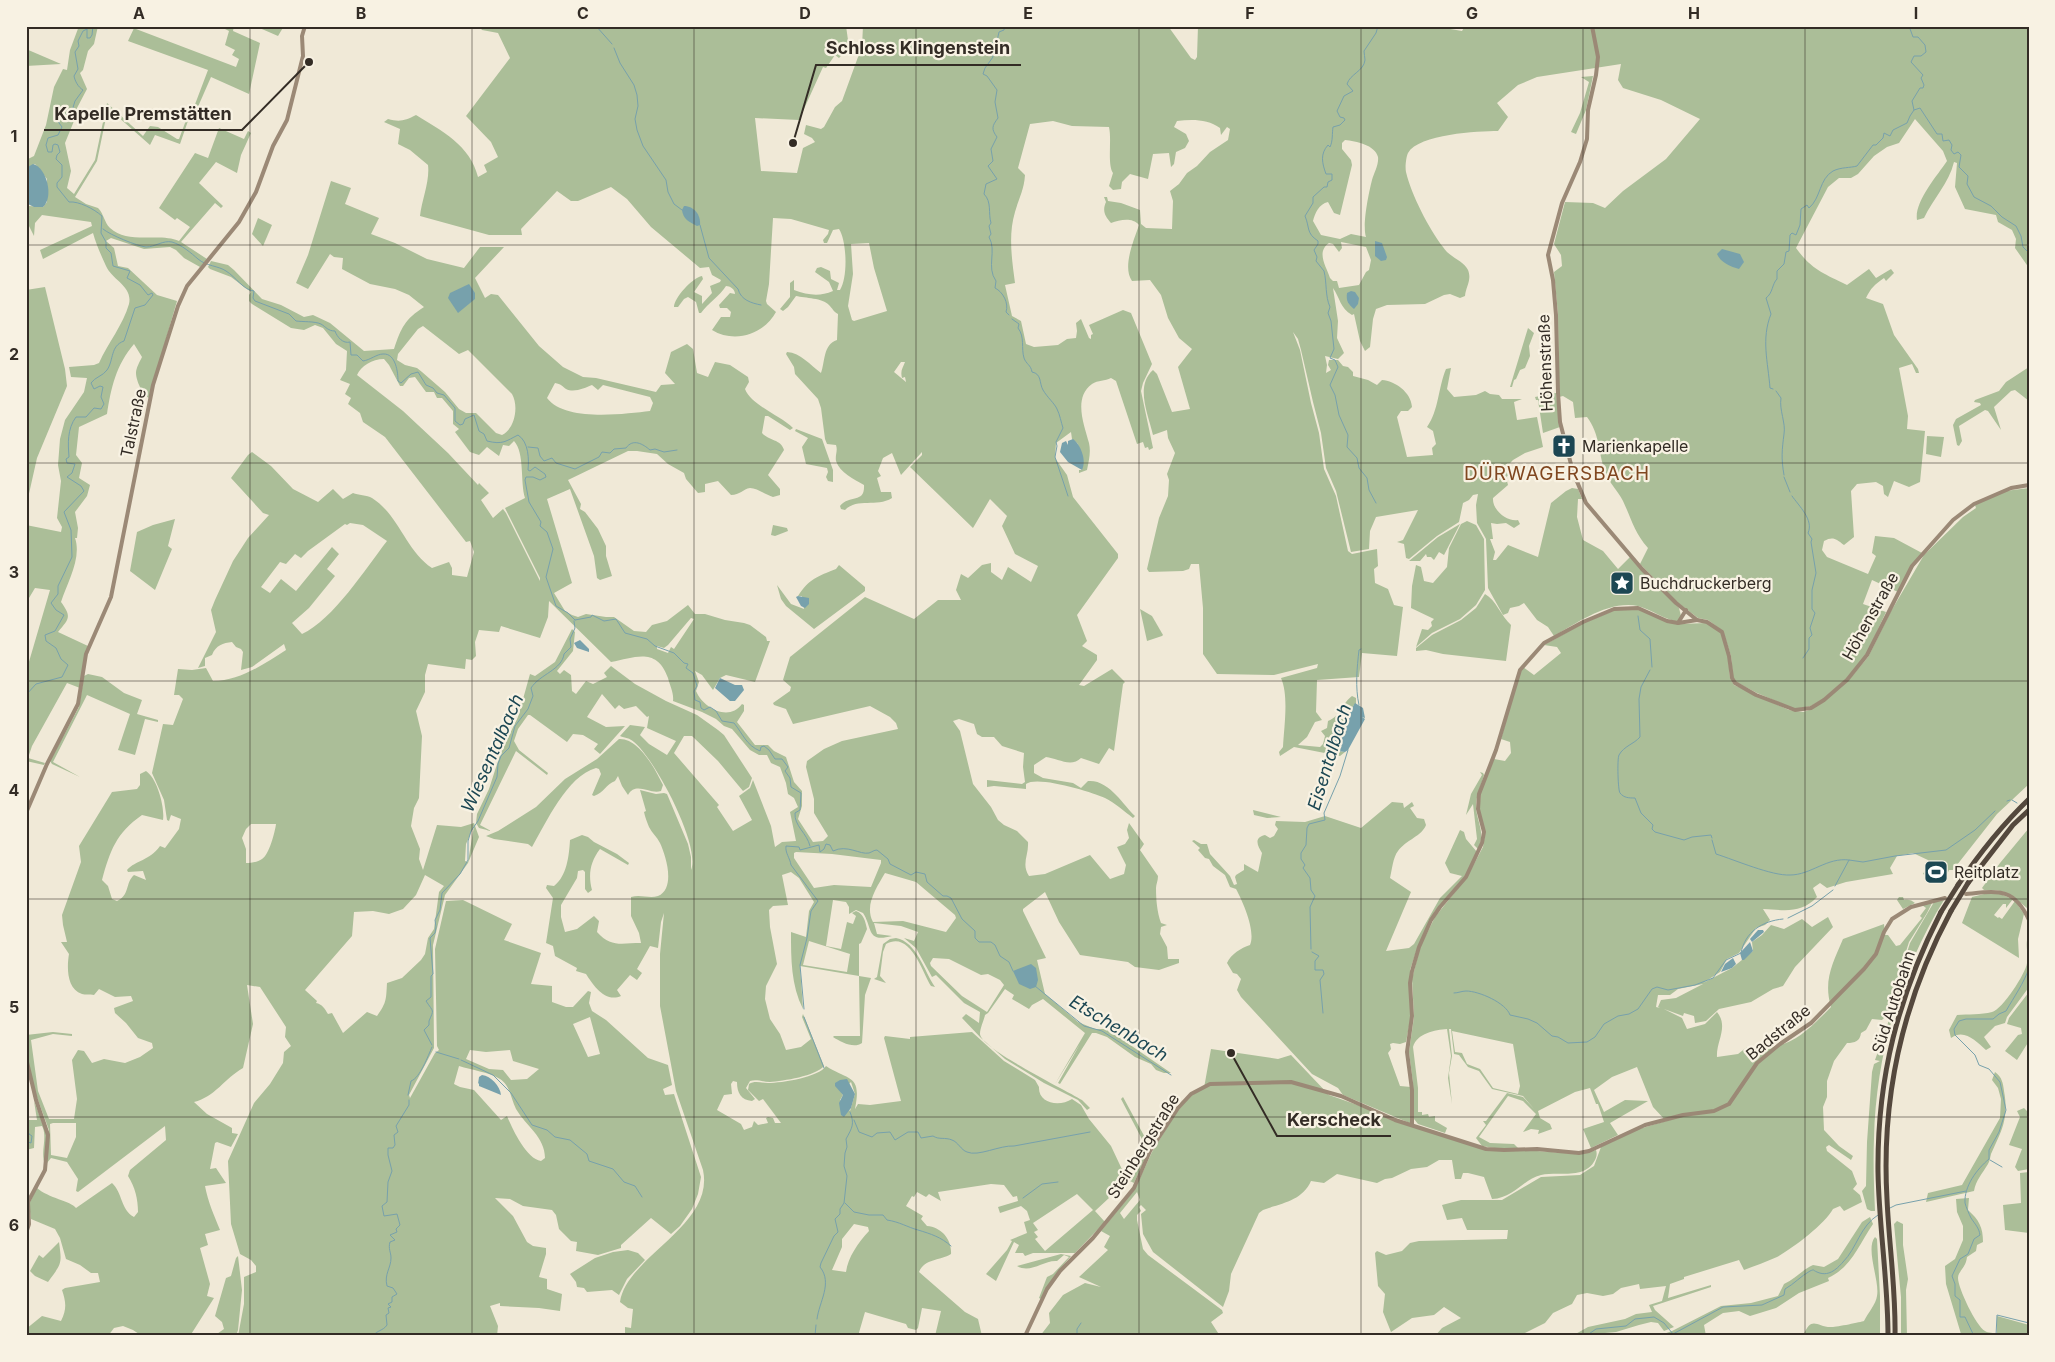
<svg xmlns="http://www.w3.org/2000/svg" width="2055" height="1362" viewBox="0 0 2055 1362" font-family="Inter,sans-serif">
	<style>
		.green { fill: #abbe98; fill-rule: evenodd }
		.water { fill: #77a1ac }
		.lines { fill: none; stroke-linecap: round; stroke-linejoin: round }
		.stream { stroke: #77a1ac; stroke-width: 1 }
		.secondary { stroke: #9b8976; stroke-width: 4 }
		.highway { stroke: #54483d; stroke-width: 5 }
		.highway-bridge { stroke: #54483d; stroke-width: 5 }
		.grid { fill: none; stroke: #332c25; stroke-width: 1; stroke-opacity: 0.55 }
		.labels { text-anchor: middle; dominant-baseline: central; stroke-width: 4.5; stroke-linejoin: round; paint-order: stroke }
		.street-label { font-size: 16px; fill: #332c25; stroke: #f8f2e3 }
		.poi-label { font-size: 16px; fill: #332c25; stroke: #f8f2e3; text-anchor: start }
		.water-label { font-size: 18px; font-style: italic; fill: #1c4753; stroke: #f8f2e3 }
		.quarter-label { font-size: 19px; letter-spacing: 1px; fill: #804720; stroke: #f8f2e3 }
		.leader { fill: none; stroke: #332c25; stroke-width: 2 }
		.callout-dot { fill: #332c25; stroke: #f8f2e3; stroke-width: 2 }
		.callout-label { font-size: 18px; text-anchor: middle; font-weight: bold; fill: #332c25; stroke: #f8f2e3; stroke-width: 4.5; stroke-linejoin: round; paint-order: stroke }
		.neatline { fill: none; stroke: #332c25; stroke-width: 2 }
		.grid-label { font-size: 16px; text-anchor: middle; font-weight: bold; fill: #332c25 }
	</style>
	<rect width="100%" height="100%" fill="#f0e9d7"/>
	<!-- green -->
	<g class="green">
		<path d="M79 26H98L94 44 88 51 83 70 80 73 87 89 77 108 74 121 65 143 71 171 67 188 74 194 95 160 107 103 143 136 150 126 158 127 177 139H179L188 115H190L180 144 155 135 150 145 108 108 97 161 75 197 86 204 98 208C104 214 104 222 110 228 128 245 160 232 179 241L190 227 177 218 175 220 159 208 195 153 208 158 219 128 244 139 248 131 251 133 241 155 237 173 216 162 199 183 223 206 221 208 215 203 181 242 207 259 200 267 184 258 176 250 170 247 144 249 111 238 106 241 114 248 118 266 128 268 157 295 177 301 149 398C143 395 136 381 136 373 136 368 140 361 142 357L134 344C116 365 111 388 107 414L79 427 76 455 82 463 79 478 90 485 87 496 75 512 78 528 77 538H75C82 558 67 583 61 602 72 617 69 619 58 632L88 646 80 688 67 683 32 746 28 758 45 763 44 765 26 761V672L50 590 35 588 26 603V525L61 532 62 527 57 518 61 481 58 465 60 439 65 420 84 392 87 378 71 377 69 367 94 365 99 363C108 343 123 325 129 304 133 286 112 280 106 266 101 255 96 244 93 233L43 259 40 250 92 226 91 222 42 215 35 223 34 236 26 220V203L29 206 43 207 47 202V179L35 164 26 168V160L34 156 46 125 54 87 63 69 67 70 70 50Z"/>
		<polygon points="135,26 137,26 136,29 236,67 239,59 232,55 235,50 225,45 229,31 219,26 234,26 233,31 260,43 249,94 211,77 197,109 194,107 208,70 128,41"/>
		<polygon points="255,26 284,26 278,36"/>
		<path d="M479 26H846L849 47 839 58 835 55 826 68 823 67 799 120 755 118 761 171 797 173 803 148 815 142 812 138 804 134 806 125 821 129 824 127 835 107 842 101 862 46 863 26H1168L1191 58 1195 60 1197 57 1198 26H1433L1462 31 1465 26H2029V268L2015 248 2016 239 2012 230 1998 222 1996 215 1965 209 1955 187 1957 163 1954 162C1949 183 1933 199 1924 218L1917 220C1914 202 1937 176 1947 161L1943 151 1915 119 1899 143 1887 147 1874 156 1858 174 1851 178H1839L1828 187 1796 248C1812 270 1823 273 1847 285L1869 269 1876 278 1891 269 1894 273 1886 281 1884 278C1874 285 1871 288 1866 298L1883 304 1894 335 1918 369 1919 373H1916L1912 364 1899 368 1908 416 1907 429 1925 431 1920 482 1909 487 1894 481 1888 497 1884 494 1883 486 1876 482 1857 484 1851 491 1854 537 1844 545C1836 539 1833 536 1824 541L1822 550 1827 557 1868 574 1876 556 1872 553 1875 536 1894 538 1922 553 1898 592 1872 580 1863 604 1886 612 1866 655 1846 679 1823 699 1811 706 1795 709 1757 693 1736 682 1733 677 1731 656 1723 631 1708 620 1698 618 1677 602 1640 564 1648 548C1634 532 1632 520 1623 501 1618 491 1609 483 1605 471 1598 452 1600 434 1587 417L1575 418 1573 402 1563 396 1559 397 1558 314 1554 272 1562 266 1561 255 1554 244 1565 202 1593 203 1605 208 1623 191 1666 159 1700 119 1661 100 1623 88 1618 80 1621 64 1537 77 1518 85 1497 103 1508 117 1498 131C1478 131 1419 134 1408 153 1406 157 1405 168 1406 172 1411 194 1429 229 1443 247 1449 257 1464 261 1468 270 1472 280 1466 286 1465 296L1460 298 1450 294 1444 295 1425 304 1387 305 1376 309 1373 319 1370 347 1365 351 1360 341 1354 314 1352 315C1340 308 1340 298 1333 288L1338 321 1337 338 1344 353 1338 359 1325 356 1327 365 1326 373 1331 370 1328 365 1329 360H1338L1343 366 1348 367 1353 372V376L1368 380 1377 385 1382 380C1395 381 1411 392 1412 407L1408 411H1401L1397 417 1407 457 1433 455 1432 448 1436 444 1433 431 1427 427C1439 410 1438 388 1446 369L1451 368 1447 389 1454 397 1476 395 1485 391 1490 394 1499 395 1502 399H1522L1514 402 1517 420 1537 417 1543 447 1525 453 1513 460 1507 466 1509 475 1506 477 1508 485 1493 498C1492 510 1507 522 1518 520L1520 524 1514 528 1506 523 1497 524 1491 523 1493 539H1490L1495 552 1493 560H1496L1508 545 1538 557 1551 503 1566 491 1572 488 1578 489 1582 499H1578L1577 517 1583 540 1603 551 1618 569 1630 557 1679 608 1681 616 1678 622C1664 619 1652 610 1638 606 1609 600 1577 623 1554 636L1548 627 1537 620 1524 603 1519 606 1510 608 1508 613 1503 615 1488 588 1486 539 1477 523 1476 505 1478 494 1473 495 1469 500 1463 503 1459 522 1437 536 1409 559 1406 558 1404 544 1397 542 1403 540 1418 510 1376 517 1370 531 1369 549 1351 552 1336 491 1326 468 1321 433 1313 402 1301 350 1298 339 1293 332 1300 350 1311 403 1319 433 1324 469 1336 496 1348 551 1352 554 1377 549 1378 566 1374 569 1375 583 1388 589 1394 605 1403 607 1397 656 1362 653 1359 677 1317 680 1316 712 1322 720 1315 722 1307 737 1298 745 1320 747 1323 744 1325 736 1321 731 1327 728 1328 721C1341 716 1342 703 1352 696L1356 698V704L1353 706 1345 720 1334 727 1332 736 1338 751 1345 752 1340 756 1294 747 1280 756 1279 752 1283 747C1284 727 1289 696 1281 678L1317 668 1318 664 1274 675 1217 674 1203 654V608L1199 564H1191L1189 569 1183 571 1149 572 1147 569 1159 518 1168 496 1169 480 1167 474 1175 453 1168 438 1167 430 1153 435C1148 414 1135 386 1153 370L1157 374 1172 412 1190 409 1178 367 1192 349 1179 338 1168 318 1161 295 1150 280 1132 281C1122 267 1134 240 1139 225 1132 217 1120 220 1111 223 1105 216 1102 211 1106 202L1104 197H1107L1108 201 1121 203 1140 210 1141 224 1146 228 1172 229 1173 201 1170 191 1179 184 1187 173 1197 166 1210 152 1228 140 1230 129 1227 127 1221 135 1220 128C1208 119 1192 119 1177 121L1174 127 1186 134 1189 141 1185 148 1176 152 1174 164 1171 167 1169 153 1153 154 1148 179 1130 174 1122 182 1121 189 1113 190 1109 186 1113 173C1107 164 1112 140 1109 127L1072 126 1053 121 1030 124 1018 168 1025 175C1024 190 1019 198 1015 212 1008 235 1012 260 1015 283L1005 285 1012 316 1021 321 1026 344 1034 347 1058 345 1067 339 1076 338 1077 331 1076 323 1081 319 1089 338 1091 339V335L1093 334 1089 325 1123 310 1131 313 1152 364 1143 383 1141 391 1153 448 1149 450 1148 447 1145 448 1143 442 1137 444 1116 381 1111 378C1105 381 1098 380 1092 384 1073 398 1084 424 1089 443 1091 452 1089 460 1087 470L1079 473V470H1082L1078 444 1072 439 1071 432 1056 443 1055 458 1067 475 1073 497 1118 554V558L1077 615 1087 641 1082 646 1097 655V660L1079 685 1084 686 1112 669 1125 682 1123 684 1114 751 1109 748 1099 764 1081 758C1071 768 1057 758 1046 757L1034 765V773L1043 778 1073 783 1081 788 1088 781C1109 779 1124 806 1135 816L1133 818C1124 811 1115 803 1105 798 1092 792 1037 775 1026 784V789L994 786 987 787V780L1022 784 1025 782 1023 767 1024 753 1002 746 994 737H982L977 734 974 724 959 719 953 721 960 731 973 784 991 807 998 820 1004 825 1017 831 1028 842C1029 855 1021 864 1029 876L1045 874 1090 855 1110 879 1124 874 1126 865 1117 847 1125 844 1129 838 1127 830 1129 823 1144 844 1140 850 1158 876C1158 881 1156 884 1156 888 1156 899 1157 912 1161 923L1167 925 1161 927 1160 934 1167 947 1168 959H1179V963L1159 970 1135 967 1128 962 1080 955 1059 922 1045 892 1023 909V911L1046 958 1037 960 1045 994 1078 1022 1095 1029H1105L1123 1040 1171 1073H1164L1156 1070 1151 1064 1135 1057 1107 1037 1096 1033H1092L1060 1084 1058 1083 1080 1044 1055 1084 1085 1033 1043 999 1032 1005 1029 1009 1012 999 1014 995 1005 989 988 1013 985 1015C984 1020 980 1028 980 1034 981 1049 1066 1090 1082 1100L1090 1108 1087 1110 1078 1100 1044 1083 1005 1059 981 1038 962 1018 966 1014 979 1023 980 1012 964 1003 936 975 932 977 916 948 904 938 914 941 918 932 901 926 874 923 877 934 892 936C866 943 873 928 863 913L856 910 849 914V907L846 902 833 900 826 946 841 949 847 922 853 924 856 916 852 913 856 911C864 914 865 921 867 929L861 943 859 944V976L871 978 865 995 862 1043C854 1049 841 1042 833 1037L834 1036H860L859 976 800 966 803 1009C791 985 791 959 791 932L806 937 809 911 814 902 799 878 791 872 782 875 788 905 773 906 769 910 770 927 777 964 766 986 765 999 770 1019 780 1034 786 1050 801 1047 811 1039 802 1017 803 1014 824 1066C816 1076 783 1081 770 1082 763 1082 757 1079 750 1081L746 1088 755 1099 752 1101C741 1100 737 1093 737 1082L733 1081 731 1084 732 1094 724 1095 717 1110 741 1124 744 1130 752 1127 754 1121 758 1125 768 1123 766 1118 768 1117 773 1118 775 1123H781L763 1099 759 1101 748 1090 749 1084C755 1080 761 1083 768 1083 782 1083 819 1077 826 1066 849 1081 862 1074 855 1109L858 1104 870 1105 901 1101 884 1038 885 1036 910 1039V1037L972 1032 1004 1061 1035 1080 1039 1087C1038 1104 1060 1107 1072 1099L1081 1105 1089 1119 1111 1146 1127 1180 1126 1181 1122 1173 1120 1174 1112 1187 1113 1188 1108 1197 1109 1198 1095 1211 1105 1222 1075 1253H1033L1025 1256 1023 1253H1015L1019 1245 1014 1242 996 1281 986 1274 1007 1250 1012 1241 1010 1240 1027 1233 1024 1222 1030 1220 1027 1211 1021 1206 1000 1213 998 1207 1018 1201 1017 1196 1013 1197 1004 1185 991 1184 938 1192 941 1201 929 1194 926 1197 917 1192 914 1197 912 1196 906 1206 923 1216 921 1219 927 1226C941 1227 952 1239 951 1254 940 1261 925 1258 919 1272L965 1312 978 1319 982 1336H935L941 1311 922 1308 918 1328 916 1330 908 1328 906 1324 865 1312 858 1336H625V1327L631 1328 633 1309 628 1308 620 1302C626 1257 715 1226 703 1170L676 1091 660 1006V954L664 913 661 922 658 948 650 946 637 969 642 973 637 980 630 975 617 990 621 996C605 1003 593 985 586 974L576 971 577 968 555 956 553 946 546 943 553 898 546 888 547 885 554 886C567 876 569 856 570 840L582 835 588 837 594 842 617 854 629 863 628 865 600 849C590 862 588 875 592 890L588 893 585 889V872L583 870 578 871 577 878 561 905V917L565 932 577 929 594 916 599 921 597 932C611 948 622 943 641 943L639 933 631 916V897C641 894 649 899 658 896 676 888 666 856 660 843 657 837 652 833 649 827 647 822 645 817 644 812L646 811 640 790 656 794 664 793 667 794 688 844 691 857V870C701 846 655 759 634 742 630 738 625 738 620 736L630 725 645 727 640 735 649 744 667 755 676 741 647 728 649 716 647 717 636 706 624 709 619 705 615 709 602 694 587 717 606 727 625 726 600 754 594 749 598 744 583 735 573 734 567 742 530 715H528L518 729 514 741 519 750 548 773 547 775 516 751 480 825 491 831 479 828 476 823 477 814 489 789 501 752 518 717 530 674 535 676 555 662 572 629 575 632 573 651 557 671 560 674 564 670 571 675 572 691 576 694 586 681 593 684 607 677 604 673 611 666 635 684 666 701 697 715 718 730 724 735 752 778 749 787 743 791 718 761 692 736H684L674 753 719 805 717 807 733 831 752 820 739 796 750 788 753 780 771 826 775 847 782 842 796 841 790 812 798 807 794 798 788 794 786 783 780 767 771 763 767 755H759L750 750 732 729 724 726 716 719 702 712 673 701C674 693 670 686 668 678 657 647 636 657 611 662L549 601 548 617 540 638 501 626 499 632 479 630 475 642 476 656 472 660 466 659 465 669 428 664 425 675V692L416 711 422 736 419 798 414 808 411 826 420 849 419 859 423 870 437 825 461 827 474 823 479 837 468 863 445 895 433 945 434 1048 409 1095 410 1098 435 1053 439 1050 437 1046 435 949 446 901 463 900 512 924 504 940 541 953 531 984 552 986V1002L566 1007H573L588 991 591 992 589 1003 592 1011 606 1020 648 1058 668 1065 672 1085 663 1089 665 1095 674 1094 701 1177 698 1194 692 1209 680 1226 671 1234 651 1218 621 1245V1248L598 1255 576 1251 577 1242 571 1241 559 1229 556 1215 552 1210 523 1206 510 1199 495 1198 513 1216 527 1242 533 1246 546 1248V1254L539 1277 547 1279V1289L562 1294 560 1311 539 1308 500 1306V1303L490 1306 498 1326 497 1336H238L244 1304V1277L256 1272V1266L251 1260 240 1254 231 1224 228 1161 254 1103 270 1084 283 1063 284 1052 291 1046 285 1037 286 1027 260 987 247 985 253 1024 243 1068C225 1078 215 1097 194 1102L207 1114 232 1128V1133L238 1134 231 1147 217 1142 215 1143 210 1169 216 1168 226 1183 205 1186C208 1202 214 1215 220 1230L205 1234 208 1245 200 1248 210 1284 207 1296 214 1298 190 1336H142L133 1330 123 1326 114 1328 108 1336H26V1329L42 1316 61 1321C67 1309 66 1302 62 1290L65 1288 100 1282 98 1273H91L80 1265 66 1259 60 1238 55 1229 31 1219 29 1204 37 1188C48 1198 71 1201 76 1208L112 1183C123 1193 120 1209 134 1217L138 1212C138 1199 135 1187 128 1176L130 1170 166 1140 165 1126 78 1192 76 1191 78 1179 67 1162 51 1158 47 1163 49 1130 35 1092 26 1053V1035L53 1032 72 1034V1036L53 1034 31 1040 38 1091 49 1119H74L77 1099 72 1060 78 1050 84 1051 92 1063 104 1059 125 1063 140 1057 153 1048 152 1043 138 1038 126 1023 115 1013 114 1008 133 1001 131 996 115 997 99 989 94 995C90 994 85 995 82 994 66 989 67 966 69 954L61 942H67L63 925 62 915 81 862 79 846 112 792 137 789 140 785V774L146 771C157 778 165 807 163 820L142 815C116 833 110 851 102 880L108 886 112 899 117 901C130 895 125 883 134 875L146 880 143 871 128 872 127 870C136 860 149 861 160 846L165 848 179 829 181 819 171 815 169 821 167 820 164 800 152 773 163 724 173 725 183 699 179 695H174L178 669 192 670 206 668 213 681C240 681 264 664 286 650L284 644 252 667 241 670 243 652 241 649 236 647 232 642C223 643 216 645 212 655L205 658V666L198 668 216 632 211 610 215 600 233 561 248 538 269 515 263 513 231 478 248 455 252 452 271 466 293 489 318 502 333 489 343 499 353 493C358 495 367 495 372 498 399 515 406 551 432 568L449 562 452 568V575L467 577 474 552 470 541 466 542 385 437 363 422 360 413 348 404 351 398 345 394 350 384 340 380 346 370 347 351 336 344 323 328 315 325 304 330 291 328 252 304 249 301V295L251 292 231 277 210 269 208 267 211 261 228 265 234 270 262 299 281 305 304 317 313 315 330 323 364 351 394 349C401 328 405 319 424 307L409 295 395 289 370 284 342 269 343 258 334 257 330 254 308 289 296 283 308 255 331 181 351 188 345 204 379 218 371 234 395 243 427 259 464 268 480 247H504L475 278 485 298 491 294 498 295 539 346 563 367 583 377 596 378 656 392 661 385 675 384 665 373 671 352 687 344 693 349 697 373 708 377 715 362 730 365 748 377 749 382 745 389C751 405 781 416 793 428L790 430 768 416H765L762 433C769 441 781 439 784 450L768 475 780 489V495L773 497C766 495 757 488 750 488 743 489 740 495 731 495L718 481 705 484V492L698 493 686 479 684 473 668 464 657 454 637 451H628L568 480 581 504 580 509 585 512 598 529 606 546V556L612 576 600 580 597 578 594 556 570 489 547 499 572 583 554 593 565 611 572 615 578 617 586 614 606 617H614L634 631 646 632 652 625 667 621 688 605 695 614H705L725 620 744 623 750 625 766 637 767 641H770L755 682 726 675 720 678 713 690 702 675 695 671 699 682 696 691C703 708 729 722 742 704L744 705V711L737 722 755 745H768L774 751 786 757 794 782 802 791V806L798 819 813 842 823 841 828 836 814 813V799L806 767 807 761 824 749 842 741 898 729 896 723 890 717 870 706 793 724 786 709 774 705 773 703 790 691 791 687 783 680 790 657 865 597 914 619 938 600H961L956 590 961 574 968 578 982 565 991 563V572L1002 580 1008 567 1031 582 1038 566 1015 554 1002 526 1007 516 990 499 973 528 910 467 922 455V452L901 475 892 453 883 458 878 471 881 476 877 478 881 492H891L892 498C876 508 858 497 845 510L841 509 840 506C850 494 865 504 864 485 854 479 840 473 836 461 835 455 838 451 836 445L827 444 825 439 821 408 818 399 795 374 794 367 786 354 787 352C801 353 810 365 821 373 825 363 823 344 837 340L838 314C833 311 833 309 829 305 823 298 805 298 796 296L788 307 783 311 780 309 790 297V283L794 280V290C808 295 819 297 833 291L829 282 815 272 817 268 821 267 830 271 831 279 839 283 837 290H840C848 278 847 241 839 229L833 230 827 243H824L823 240 828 234 829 230 791 219 773 218 769 284 766 301 767 304 776 312C764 334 735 344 712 330L721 317H730L731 312 727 308H720L719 305 730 293 735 294C735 289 730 286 726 286 720 296 708 303 701 313H699L696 302 688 297 684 299 678 307H674C674 298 692 278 702 276L703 279 694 292 702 296V304L712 293 710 286 720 282 721 280 712 275 709 267 700 268 651 227 627 199 611 187 578 201H571L557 191 521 229 522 235H489L420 216C422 199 430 181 428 165L410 150 398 144 400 129 384 122 388 119C399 122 405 121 416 115 442 131 470 145 478 177L487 172 484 165 498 157 491 142 466 116 510 58 498 33 482 30ZM1345 140C1356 141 1375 145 1378 157 1379 164 1374 173 1372 180 1369 192 1362 225 1366 237L1351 234 1340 239 1321 235 1313 221C1315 213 1319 204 1328 202L1334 213 1340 215 1352 165 1351 160 1342 149V143ZM1341 242 1366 247 1371 260 1369 270 1366 272 1359 285 1339 288 1337 281H1333L1330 278C1326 266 1316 252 1329 243L1333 244 1339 252 1342 248ZM869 243 874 268 887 311 854 321 852 320 848 306 853 274 851 244ZM423 326 459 354 468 350 512 394C519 406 515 429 502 435L496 433 476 413H466L459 409 445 392 422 372 417 368 405 365 397 360 398 354 418 329ZM384 359 389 365 400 386H403L409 378 415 377 426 392H434L437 398H442L453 411V424L459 429 455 432 470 452 479 455 487 447 499 456 503 445 509 446 514 441C525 453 520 482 525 498L505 508 540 578V581L506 513 503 509 493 518 481 500 489 493 479 483 478 485 448 453 403 411 357 375C361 366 372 359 384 359ZM901 362H905C903 368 900 370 902 378L905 377 906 382 894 372ZM555 383C561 384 562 386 566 389 574 393 585 388 592 385L598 390 603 385 650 397 653 403 650 411C624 414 565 422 547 398ZM350 523 363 525 387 541C366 568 333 620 302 634L292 623 309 608 335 576 327 569 339 554 332 547 296 591 281 579 270 593 261 587 280 562 286 564 295 554 301 558 308 551 345 524 347 525ZM691 618 694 619 674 649 671 647 668 653 657 649V646L664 648 668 645ZM251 824H276C275 832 269 855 262 859 258 862 251 863 246 863V849L242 838 246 829ZM474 826 468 862 465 861 466 844ZM796 852 832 854 881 860V863L871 887 834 885 814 888 794 858V853ZM885 873 916 882 955 915 956 918 946 932 903 921 873 922C864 905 877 887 885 873ZM425 875 444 886 439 892 434 929 428 938 425 954 421 960 402 978 387 983C386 999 387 1002 377 1016L367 1012 343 1033 332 1013 328 1014C325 1009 322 1004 316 1003L317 1001 305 990 352 936 354 912 373 911 389 914 403 909 416 895ZM809 941 850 954 847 972 803 965ZM933 958 949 959 981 975 988 974 1000 980 1004 985 987 1012 962 996 931 966 930 963ZM590 1017 600 1054 588 1057 573 1024ZM470 1050 486 1052 510 1050 513 1061 539 1069 527 1079 511 1080 503 1070 489 1069 466 1059ZM459 1066C472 1070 488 1072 500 1079 510 1085 511 1099 516 1109 526 1126 545 1137 545 1158L541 1161C526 1159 512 1128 507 1116L501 1120 474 1090 460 1087 454 1084ZM851 1082 855 1094 850 1111 840 1100 843 1095 841 1092ZM53 1123H76V1137L67 1158 51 1155 50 1124ZM1077 1194 1093 1210 1045 1251 1035 1239 1038 1237 1034 1232 1038 1230 1033 1223ZM854 1224 868 1227 869 1231C858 1243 848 1257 846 1272L832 1270 842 1247V1239Z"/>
		<polygon points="26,49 61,64 26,66"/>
		<polygon points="1593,76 1586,110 1576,134 1571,132 1580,113 1589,82 1581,77"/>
		<polygon points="258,218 272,225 263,246 252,234"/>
		<polygon points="45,287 65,369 67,386 37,458 26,507 26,290"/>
		<polygon points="1528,328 1534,333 1529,346 1530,356 1525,368 1520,370 1516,379 1514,380 1512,387 1510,387"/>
		<polygon points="2029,367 2029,401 2015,390 2011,391 1994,407 2001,430 1988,411 1985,410 1959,426 1962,441 1959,446 1957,445 1953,425 1956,419 1981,405 1980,403 1974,402 1975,400 1999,391 2006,382"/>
		<polygon points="1556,393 1560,427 1543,433 1538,400 1536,400 1535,397"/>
		<polygon points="796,429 822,439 833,470 833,482 828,481 826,477 828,472 827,468 806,464 802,447 808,438 795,431"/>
		<polygon points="1927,436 1944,437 1941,457 1926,454"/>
		<path d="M2029 488V784L1997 814 1953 870H1949L1943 883 1923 874 1930 861 1913 853 1897 856 1890 868 1893 874 1846 882 1827 888 1820 883 1813 888 1817 897C1801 914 1785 910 1763 909L1770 920 1765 925 1756 928 1739 953 1727 959 1720 972 1703 983 1732 968 1753 951 1752 942 1762 935 1771 925 1784 929 1802 919 1812 927 1828 917 1833 927 1795 967 1783 986 1773 989 1751 1002 1719 1009 1706 1021 1695 1023 1694 1016 1684 1013 1683 1016 1664 1009 1682 1018 1687 1029 1705 1024 1717 1012C1729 1027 1716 1041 1717 1057L1738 1054 1747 1047C1788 1052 1804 1034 1831 1007 1823 980 1833 963 1843 939L1884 924 1885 935H1888L1896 946 1900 945 1922 918 1920 916 1926 908 1922 905 1932 903 1927 913 1909 942 1902 964 1899 968V978L1891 1011 1882 1020 1872 1019 1866 1030 1861 1033C1860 1041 1855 1043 1847 1043L1834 1061 1827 1081V1097L1823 1107 1824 1130 1839 1146 1853 1156 1851 1160 1829 1145 1826 1147 1827 1151 1852 1171 1857 1184 1853 1189 1860 1195 1862 1202 1844 1211 1840 1206 1833 1209C1825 1224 1793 1248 1777 1257 1766 1262 1754 1266 1744 1270L1739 1260 1684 1277V1279L1670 1284 1668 1298 1711 1285V1287L1653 1306 1655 1310 1674 1327 1664 1331 1658 1323 1651 1322 1639 1325 1616 1332 1572 1336 1588 1327 1625 1319 1636 1314 1652 1312 1649 1305 1662 1301 1666 1286 1640 1289 1639 1284 1621 1288 1613 1294 1603 1296 1587 1293 1577 1295 1572 1304 1553 1313 1545 1323 1519 1336 1511 1333 1501 1336H1435L1442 1328 1461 1318 1444 1307 1434 1315 1412 1318 1391 1332 1383 1312 1385 1294 1378 1286 1375 1253 1377 1251 1386 1255 1402 1251 1410 1243 1419 1241 1507 1239 1508 1230H1467L1462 1218 1447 1220 1442 1205 1461 1200H1502L1541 1177 1580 1175 1594 1166 1601 1147 1639 1129 1666 1121 1653 1107 1637 1067 1612 1077 1594 1090 1604 1112 1625 1100 1648 1101 1610 1123 1618 1135 1591 1148 1583 1129 1604 1122 1598 1104H1596L1590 1088 1575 1092 1538 1111 1540 1118 1550 1124 1552 1129 1538 1134 1539 1130 1531 1129 1523 1132 1536 1114 1523 1101 1508 1096 1479 1137 1490 1143 1514 1144 1518 1148H1494L1482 1146 1476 1138 1486 1125 1483 1121H1486L1507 1093 1523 1097 1534 1109 1523 1096 1492 1089 1479 1071 1468 1067 1459 1055 1454 1054 1451 1029H1449L1452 1056 1449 1073 1452 1104 1448 1078 1451 1056 1447 1029C1435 1030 1417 1033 1413 1047L1418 1088V1112H1422V1115L1428 1114 1429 1117 1435 1116V1121L1447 1128 1445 1133 1418 1124 1414 1119 1413 1083 1409 1052 1414 1017 1412 979 1420 947 1435 917 1467 877 1483 847 1485 834 1479 812 1481 791 1494 759 1505 761 1511 753 1510 742 1501 739 1519 675 1523 667 1534 675 1561 653 1557 647 1544 645 1584 623 1615 610 1638 609 1678 624 1707 623 1721 633 1728 656 1730 678 1734 685 1789 710 1803 712 1812 709 1848 681 1868 657 1890 613 1924 555 1963 517 1976 508 1975 505 2005 491ZM1703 984 1676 998 1661 1000 1658 1007 1660 1008 1656 1007 1658 995H1670L1678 989ZM1452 1031 1513 1044 1520 1086 1518 1094 1493 1088 1480 1069 1467 1064 1462 1053 1455 1052Z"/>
		<polygon points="175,519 168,546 172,549 155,590 130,571 137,532 153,525"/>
		<polygon points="1467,521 1476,525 1484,539 1485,590 1476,605 1460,619 1432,633 1416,647 1422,629 1428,630 1432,626 1431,622 1434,619 1411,608 1412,586 1416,565 1421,567 1424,581 1433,583 1447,567 1449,548 1461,524"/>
		<polygon points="1460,524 1444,555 1439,552 1434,560 1431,557 1427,557 1426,554 1420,561 1409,561 1438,537"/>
		<polygon points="773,525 787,528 788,531 775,536 771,535"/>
		<path d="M839 565 865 587V591L814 629 786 606 781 599 777 585 791 604 804 609 802 596H798C809 579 818 576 836 569Z"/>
		<path d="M1485 594C1496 600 1501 616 1511 625L1506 661 1443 654 1426 650 1416 651V648L1432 635 1461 620 1476 608Z"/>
		<polygon points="1140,609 1152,616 1163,635 1162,636 1147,641"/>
		<polygon points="88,674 102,677 124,693 142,700 137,714 158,720 158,722 145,719 135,755 118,750 130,714 87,695 53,762 80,777 52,764 50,761 79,707 84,676"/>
		<path d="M619 739C639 738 655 769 663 785L661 791C650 795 636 781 628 795L622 786 618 776 615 781C606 784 604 793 594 796L592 795 601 774 599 769 596 768C567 776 546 823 532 847L528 844 494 839 486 836 498 831 536 807 565 779 597 759Z"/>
		<path d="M1480 772 1483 773 1484 775C1481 786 1476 795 1476 807 1477 823 1486 833 1478 849L1474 845 1477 839 1473 804 1466 815 1471 794 1482 775Z"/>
		<path d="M1392 802 1403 803 1404 808 1412 802 1414 806 1410 808 1417 818 1424 819 1426 825C1422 836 1406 840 1398 851 1393 857 1392 870 1390 878L1411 892 1386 951 1409 948 1414 944 1440 898 1462 876 1450 873 1445 863 1460 830 1464 832 1466 839 1477 852 1465 876 1435 911 1418 946 1410 970 1411 1016 1406 1042 1400 1044 1393 1043 1390 1044 1391 1049 1388 1053 1400 1086 1411 1087 1412 1124 1343 1095 1338 1088 1312 1074 1241 997 1237 990 1241 979 1237 974 1233 973 1227 963C1231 954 1241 948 1250 945 1256 931 1243 902 1236 889L1230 887 1225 875 1213 866 1209 859 1205 858 1198 850 1200 848 1192 841 1194 840 1201 844H1207L1210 854 1230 876 1234 885 1237 884 1235 877 1236 875 1244 870V864L1258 872 1262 853C1258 846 1253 838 1265 835L1270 838 1274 836 1278 829 1275 825 1276 821 1305 822 1325 816 1361 828Z"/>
		<polygon points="1253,810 1281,817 1267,818 1254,815"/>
		<path d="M2029 828V907L2027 908C2011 894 2006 889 1984 890L1982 888 2000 863Z"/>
		<polygon points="1988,893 2000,894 2013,899 2006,908 2006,904 2003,904 1994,915 1998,918 1999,917 2002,919 2015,901 2024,914 2018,939 2019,958 1962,923 1972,897"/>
		<path d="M1899 897H1903L1904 900C1908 899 1912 900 1915 903L1903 909 1897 900Z"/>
		<path d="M1944 900C1900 971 1876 1055 1874 1138 1873 1163 1874 1187 1875 1211H1871L1867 1209 1862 1191 1866 1186 1867 1142 1872 1072 1874 1064 1880 1061 1875 1060 1895 1003 1900 969 1903 965 1910 943 1934 902Z"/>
		<path d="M2029 932V987L2007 1017 2005 1023 1995 1026 1984 1037 1991 1047 1986 1050C1976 1041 1964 1028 1951 1038L1949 1030 1957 1015C1968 1014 1981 1015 1992 1012 2002 1010 2026 973 2027 963 2029 951 2024 947 2029 932Z"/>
		<path d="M896 938C917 942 924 971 935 987L931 986C922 971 910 930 886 944L883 952 880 976 886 983 874 979 877 977 883 944 890 939Z"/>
		<polygon points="2029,992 2029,1041 2017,1060 2005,1051 2018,1035 2022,1034 2021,1028 2007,1024 2009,1018"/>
		<path d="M1211 1049 1278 1059 1291 1055 1329 1095 1486 1150 1537 1151 1579 1154 1596 1150C1597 1153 1597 1156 1595 1160 1585 1180 1558 1171 1541 1175 1523 1179 1514 1198 1492 1199L1484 1177 1468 1173H1463L1461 1179H1455L1452 1160H1439L1427 1167 1411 1169 1392 1178 1385 1179 1377 1183 1337 1174 1324 1183 1311 1181C1302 1201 1282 1203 1263 1210L1259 1213 1231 1274 1229 1291 1223 1307 1153 1252 1143 1234 1141 1214 1146 1210 1141 1205 1139 1207 1141 1211 1137 1215V1220L1143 1249 1148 1255 1222 1310 1223 1313 1211 1322 1220 1336H1040L1050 1323 1049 1313 1063 1295 1085 1283 1101 1287 1079 1277 1108 1250 1104 1247 1110 1236 1101 1231 1135 1189 1152 1152 1176 1113 1189 1097 1204 1088ZM1137 1192 1140 1200 1124 1219 1120 1213Z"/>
		<path d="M1995 1072C2002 1077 2003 1083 2004 1091 2009 1118 2002 1130 1991 1154 1990 1157 1990 1161 1988 1164 1982 1174 1976 1180 1974 1191L1926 1202 1928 1193 1962 1185 2000 1118 2001 1099 1998 1088 1992 1080Z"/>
		<polygon points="1123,1097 1148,1143 1146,1148 1148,1152 1134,1183 1130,1181 1126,1169 1132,1179 1134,1176 1144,1143 1121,1099"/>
		<path d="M34 1101 47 1135 45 1164C40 1152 48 1137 42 1126L35 1127 34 1148 26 1150V1120H37Z"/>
		<polygon points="2024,1108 2029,1113 2029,1169 2018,1171 2015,1167 2022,1149 2009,1145 2020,1117 2017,1111"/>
		<polygon points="2029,1172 2029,1233 2005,1230 2003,1205 2021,1203 2020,1173"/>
		<path d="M1969 1198 1968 1210C1979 1220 1983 1227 1983 1242L1977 1245 1976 1251 1967 1257C1966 1268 1958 1271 1958 1278 1958 1288 1976 1326 1985 1331 1988 1333 1994 1333 1997 1333V1316L2029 1325V1336H1958L1961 1334 1946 1284 1945 1266 1955 1259 1963 1240V1226L1957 1212 1956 1199Z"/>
		<path d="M1870 1217 1873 1224C1859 1244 1852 1267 1828 1278L1829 1281 1799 1293 1776 1308 1750 1316 1739 1311 1723 1313 1704 1325 1706 1336H1658L1672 1331 1721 1306 1751 1303 1778 1296 1784 1284C1795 1279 1802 1270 1813 1265L1824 1267 1838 1259 1862 1222Z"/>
		<polygon points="1897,1221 1903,1224 1903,1245 1908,1279 1906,1290 1907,1336 1901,1336 1901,1297 1894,1224"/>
		<path d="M1875 1237 1877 1239 1880 1296V1336H1803C1812 1314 1817 1328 1832 1327 1837 1327 1861 1322 1864 1321 1868 1313 1876 1304 1877 1296 1880 1281 1865 1249 1875 1237Z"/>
		<path d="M59 1242C62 1264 62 1263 48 1282L35 1276 30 1271 39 1255 43 1258Z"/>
		<polygon points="628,1250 638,1253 645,1260 627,1279 619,1295 612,1290 587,1292 584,1288 577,1287 576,1282 570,1274 573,1272 595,1258 613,1252"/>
		<path d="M1061 1254 1071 1256 1055 1275 1041 1299 1039 1298 1047 1277 1053 1274 1069 1257 1064 1255 1057 1261C1043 1260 1031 1274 1017 1266Z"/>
		<polygon points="238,1256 242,1290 238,1330 236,1336 214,1336 224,1329 222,1322 215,1316 226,1278 231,1276 236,1258"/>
	</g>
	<!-- water -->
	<g class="water">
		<path d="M33 164C47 168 54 197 43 207H34L26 203V168Z"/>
		<path d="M684 206C694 206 701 215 700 225L697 226C689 222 683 219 682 210Z"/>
		<polygon points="1375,241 1382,243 1387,257 1386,260 1381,261 1375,256"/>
		<path d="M1722 249 1740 254 1744 262 1739 269C1731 267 1720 262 1717 254Z"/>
		<polygon points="469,284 475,293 475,299 458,313 448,298 450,293"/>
		<path d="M1351 291 1355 292 1359 298 1358 304 1354 309C1348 304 1346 301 1347 293Z"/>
		<path d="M1073 439C1081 445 1087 461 1082 470L1068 462 1060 452 1062 443 1066 441 1068 445V441Z"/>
		<polygon points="798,596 809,598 809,604 805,608 801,606 796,597"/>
		<polygon points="580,640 589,649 589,652 577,648 574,643"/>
		<polygon points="720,678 735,685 742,685 744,690 735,701 730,701 715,688"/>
		<polygon points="1355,703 1363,708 1365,718 1362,717 1365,719 1348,750 1345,752 1338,751 1332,736 1333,730 1334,727 1345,720"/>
		<polygon points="1758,930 1763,930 1764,932 1752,942 1750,939"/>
		<polygon points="1750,942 1753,951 1744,960 1742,960 1740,953"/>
		<polygon points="1733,958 1736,964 1732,968 1721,972 1725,964"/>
		<polygon points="1031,964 1036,968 1038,980 1036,987 1030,989 1019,984 1013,971"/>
		<path d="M482 1075C491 1076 500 1086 501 1095L479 1086V1083L478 1084 479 1077Z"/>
		<polygon points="847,1079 855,1094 851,1108 844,1117 841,1115 839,1103 843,1095 835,1086 835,1083 840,1080"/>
	</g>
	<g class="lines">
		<!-- stream -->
		<g class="stream">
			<polyline points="596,26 612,44"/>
			<path d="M1005 26 1004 30 999 32 997 41 992 43 990 48 993 57 985 68 983 74 987 76 997 90 995 102 998 118C992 126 991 129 997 137L991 149 993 161 988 166 997 179 986 184 984 194C992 202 988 213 991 223L989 226 991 234 989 237C997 251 986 267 996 281L995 288C1003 292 1009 303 1006 312L1009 315"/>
			<polyline points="614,48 620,63 634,85 637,95 638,106 635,119 637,130 643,146 666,180 668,192 674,204 682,210"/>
			<polyline points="1914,110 1920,108 1937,134 1942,134 1943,141 1949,140 1952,145 1951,150 1954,154 1958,152 1961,155 1959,167 1968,176 1967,184 1974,197 1991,206 2002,217 2016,226 2021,236 2023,247 2029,253"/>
			<path d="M700 225 709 258 738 289C741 300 751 303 761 305"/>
			<path d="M103 229C110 235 137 246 146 247 155 247 163 240 172 242 182 245 191 253 198 259 206 266 219 266 226 271 236 277 243 290 254 291L253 298 255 301 289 314 296 321C303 322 314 321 321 324 326 327 328 331 335 331 337 337 343 344 350 342L351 355H357L363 361C370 360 377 354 383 354 396 353 398 373 398 381L401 383 411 374 418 372 426 385 433 388 437 393 444 395 455 408V421L460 425 463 424 465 419 474 415 479 431 484 434 487 441C503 445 506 441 518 435 529 442 529 460 528 470L530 471 535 467 545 474 546 477 540 480 533 477H526L525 480 529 502 541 522 540 526 547 532 553 549 546 577 556 606 568 613 575 620"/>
			<path d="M1012 319 1019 324 1018 328C1025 337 1021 348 1024 358 1026 364 1031 365 1032 372 1042 374 1039 383 1043 390 1047 397 1055 404 1057 409 1060 415 1061 422 1063 428L1056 442 1057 446 1055 457 1068 496"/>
			<path d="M1773 389 1770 388C1768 362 1761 339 1771 314L1766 298C1773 293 1772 284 1777 279V271L1784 264 1786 252 1789 251 1790 235 1792 233 1796 235 1800 225 1801 209 1807 205 1809 208C1821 198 1819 179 1833 171 1841 167 1850 168 1857 166L1873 145H1876L1883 138 1884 133 1890 136 1893 130 1907 123 1910 116 1914 110 1912 101 1920 88H1923L1924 85 1921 78 1923 75 1911 62 1914 56H1921L1926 52 1925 45 1918 37H1913L1909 26"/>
			<path d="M1776 391 1781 398C1779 410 1786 423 1784 434 1782 450 1781 458 1784 475"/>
			<path d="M528 447 538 448 540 456 544 461 552 458 556 463 575 469 599 457 602 452 610 453 614 449 626 448C633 438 643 444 650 450L655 449 664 452 677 450"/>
			<polyline points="1784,477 1790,492"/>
			<path d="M1792 496C1799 506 1814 520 1808 533L1812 539 1811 542 1816 573 1812 590V609L1815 613 1810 628 1812 635 1809 638V649L1803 658"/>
			<path d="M1376 503 1369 490 1367 478 1359 468 1357 458 1347 447 1348 435 1339 415 1335 395 1330 385 1338 367 1335 360 1330 358 1334 349 1331 321 1328 313 1330 307C1325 296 1327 283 1324 271L1316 261 1317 257 1314 250 1318 244V241C1306 233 1310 228 1305 216L1313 203V197L1324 187H1327L1328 182 1332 180V174H1326C1322 163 1320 154 1328 145L1330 147C1333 141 1332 133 1333 127L1340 125 1345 120 1344 118 1340 117 1337 111 1344 96 1353 91 1347 84C1350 74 1364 71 1365 60 1365 57 1364 54 1364 51L1376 33 1378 26"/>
			<polyline points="1638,616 1640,630 1650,639 1652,667"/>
			<path d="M575 620 591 617 592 615 604 621 616 619 625 633 647 639 655 646 674 653 684 663 688 664 686 668 693 673 697 686 694 691 695 700 700 702 701 708 704 710 710 707 716 711 722 721 734 723C743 734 746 745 760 751L761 747 764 746 769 750 775 759H782L788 767 785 771 790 778 791 787 801 793 800 810 795 813C794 826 807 833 810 846"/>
			<path d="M1650 670 1641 687 1639 699 1640 737C1634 744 1624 746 1619 755 1617 759 1618 791 1620 793 1624 798 1629 798 1635 798L1641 813 1653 825 1652 829 1655 832 1684 840 1692 837 1711 835 1712 838"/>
			<path d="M26 695 36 684 62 677 68 665 61 659 56 648 46 641 45 635 55 631 64 615 56 610 51 603 58 594V586L72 557 71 530 64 512 84 491 81 486 67 477 72 473 75 464 67 463 66 459 69 457C68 444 67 429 76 417H86L94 408 101 409 104 404 101 397 103 387 100 386 94 389 91 383C95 377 103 376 107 370 114 360 110 346 124 341L135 308 145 305 153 295 152 293 148 295 140 285 127 278 130 271 113 266 111 253 106 248V242L101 233 102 216C94 209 79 201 69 202L57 187V183L62 177V165L56 159 57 155 60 152 58 145 55 144 53 145 52 152H48L46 145 48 138 58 135 62 127 54 116 58 114 62 115 65 109 68 111 66 114 69 115 71 114 75 101 83 90C78 87 75 81 74 76L78 69 75 52 79 46 78 41 83 31 87 29V38H90L92 35 93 26"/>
			<path d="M1359 705C1355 687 1357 668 1359 650L1361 649"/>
			<polyline points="2012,800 2017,803"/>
			<polyline points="2007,801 2010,800"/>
			<path d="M1712 840 1716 854C1735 860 1772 876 1790 875 1811 875 1827 857 1849 860"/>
			<polyline points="1835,886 1849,860 1863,862 1895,856 1946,850 1975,830 1995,811"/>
			<polyline points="1788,918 1812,906 1833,890"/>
			<polyline points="1311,949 1310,907 1315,896 1311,890 1310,878 1303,868 1305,865 1301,859 1301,853 1306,845 1307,828 1309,824 1325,820 1324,813 1340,776 1348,750"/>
			<polyline points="1312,952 1319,956 1315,961 1315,970 1323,970 1324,974 1320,980 1323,1013"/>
			<polyline points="1035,986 1084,1026 1102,1031 1171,1075"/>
			<path d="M1454 993C1458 993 1462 991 1466 991 1479 991 1506 1003 1510 1015L1528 1019 1537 1023 1552 1036 1558 1037 1568 1043 1587 1042 1595 1037 1604 1024 1618 1016 1629 1014 1638 1009 1652 989 1657 987 1668 990 1695 985 1713 978 1726 960 1741 953C1745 932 1762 921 1783 919"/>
			<path d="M804 1009 800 965 807 938 811 911 818 901 791 865C790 858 785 853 786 846L799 847 800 850 819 845 820 852 824 849 826 844 830 845 833 851C847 844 860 855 869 853 872 852 874 850 877 850L888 859 890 864 911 875 916 872 925 874 927 882 943 896H947L951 898 962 919 975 931V938L979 942H991L995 945 1000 956 1009 962 1013 971"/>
			<polyline points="804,1017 824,1068"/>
			<path d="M432 1045 424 1030 429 1025V1021C434 1009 434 1013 426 1001L431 997V976L433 974 430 938 435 933 436 927 435 920 440 910 442 893 460 874 468 860V841L471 831 478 821 497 777 498 764 501 756 509 748 515 726 528 709 533 696 531 688C540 674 562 670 564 654L571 647 570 639 575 628 574 621"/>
			<polyline points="436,1052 459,1059"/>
			<polyline points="461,1060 493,1075 511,1093 532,1125 547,1130 555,1137 570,1140 587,1154 589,1161 613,1169 624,1182 635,1186 642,1197"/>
			<path d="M408 1095 411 1081C420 1078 428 1056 432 1047"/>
			<path d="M854 1120 859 1132 872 1137 877 1133 890 1132 895 1140 908 1132H918L921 1138 933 1136C939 1140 945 1137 952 1140 958 1142 961 1150 967 1152 978 1157 1000 1145 1014 1146L1090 1132"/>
			<polyline points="26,1125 29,1134 32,1136 31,1143 28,1142 26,1147"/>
			<polyline points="1990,1160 2002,1167"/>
			<polyline points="1023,1198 1042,1184 1058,1182"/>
			<path d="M845 1203 854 1212 869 1215H883L887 1220C900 1222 907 1227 918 1230 931 1234 941 1237 951 1246"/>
			<polyline points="1890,1208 1896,1205 1966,1191"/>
			<path d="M817 1319C819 1302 833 1283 820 1267L821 1263 834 1236 838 1232 835 1219 840 1214V1209L844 1203 847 1176 844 1166 845 1153 847 1147 846 1139C852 1128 855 1124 850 1112"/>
			<path d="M373 1336C377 1330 383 1331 387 1325L386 1315 389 1313 388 1308 391 1307 388 1304 392 1302V1297L397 1294 393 1288 387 1286C384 1274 391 1268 391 1258 391 1252 388 1249 390 1242L395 1240 390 1235 397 1232 396 1229 400 1225 397 1214 384 1216 382 1206 387 1202 388 1182 392 1171 388 1155V1148H393L395 1145 394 1135 398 1132 396 1126 409 1105V1100"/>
			<polyline points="815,1336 816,1325"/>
			<polyline points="1077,1336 1077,1329 1081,1323"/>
			<path d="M1586 1336 1596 1329 1626 1326 1635 1319 1654 1317 1664 1323 1673 1334 1723 1307 1762 1305 1784 1295 1785 1289C1794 1284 1801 1276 1810 1271 1815 1269 1812 1270 1817 1272 1828 1277 1836 1270 1843 1262 1857 1248 1860 1226 1878 1215"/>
			<path d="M1974 1336 1965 1317H1960V1300L1955 1296V1284L1952 1276 1960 1259 1968 1254 1974 1239 1980 1235C1979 1228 1975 1224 1971 1218 1969 1214 1966 1207 1965 1203 1964 1186 1977 1169 1989 1159V1150L1999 1132 2006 1110 2000 1082 1989 1069 1979 1065 1975 1055 1955 1035 1954 1029 1959 1021 1966 1019H1993L1999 1014 2006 1011C2014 997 2024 983 2029 968"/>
			<polyline points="1996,1336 1997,1315 2029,1323"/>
		</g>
		<!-- secondary -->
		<g class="secondary">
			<polyline points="1592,26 1598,57 1596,75 1588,110 1587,139 1580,162 1562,203 1548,255 1553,280 1556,315 1558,393 1560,422 1573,472 1586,503 1642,569 1676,603 1697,620 1707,622 1722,632 1729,656 1732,678 1735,683 1756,695 1795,710 1811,708 1824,700 1847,680 1867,655 1912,566 1953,520 1974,504 2011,488 2029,485"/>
			<polyline points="1678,623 1686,610"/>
			<polyline points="26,813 47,764 78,704 86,654 111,597 153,385 178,306 187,286 239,222 256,192 273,146 287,120 303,56 302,36 305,26"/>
			<path d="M1966 894C1998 891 2014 887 2029 920"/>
			<polyline points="26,1058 36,1100 48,1135 45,1170 28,1202 29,1224 26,1233"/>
			<polyline points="1412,1124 1412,1090 1407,1052 1412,1016 1410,983 1412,971 1419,947 1431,920 1440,907 1466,877 1482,843 1484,832 1478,809 1479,794 1496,750 1520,670 1544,643 1583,622 1614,609 1638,608 1667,621 1678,623 1697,620"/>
			<polyline points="1025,1336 1047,1289 1060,1271 1093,1238 1134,1188 1150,1151 1178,1108 1191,1094 1210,1084 1291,1082 1341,1096 1395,1120 1486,1149 1504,1150 1537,1149 1579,1153 1589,1151 1645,1125 1683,1115 1714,1111 1729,1104 1757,1063 1780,1044 1811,1023 1864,969 1876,954 1884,932 1892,919 1911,907 1945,898"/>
		</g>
		<!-- highway -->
		<g class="highway">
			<polyline points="1968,883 2013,825 2029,810"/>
			<path d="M1958 885C1979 854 2002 825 2029 799"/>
			<path d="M1888 1336C1888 1281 1879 1227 1878 1172 1877 1078 1898 996 1941 912"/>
			<path d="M1895 1336C1896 1290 1889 1245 1887 1199 1881 1096 1902 1002 1951 911"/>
		</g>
		<!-- highway-bridge -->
		<g class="highway-bridge">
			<polyline points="1951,911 1968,883"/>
			<polyline points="1941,912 1958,885"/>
		</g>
	</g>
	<!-- grid -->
	<path class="grid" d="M250 26V1336M472 26V1336M694 26V1336M916 26V1336M1139 26V1336M1361 26V1336M1583 26V1336M1805 26V1336M26 245H2029M26 463H2029M26 681H2029M26 899H2029M26 1117H2029"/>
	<!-- icons -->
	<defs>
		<g id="church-square" transform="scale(1.25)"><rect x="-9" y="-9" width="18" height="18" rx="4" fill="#1c4753" stroke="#f8f2e3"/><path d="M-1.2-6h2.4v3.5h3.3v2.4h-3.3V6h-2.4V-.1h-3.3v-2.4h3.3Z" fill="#fff"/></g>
		<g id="sight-square" transform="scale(1.25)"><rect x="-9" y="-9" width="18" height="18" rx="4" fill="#1c4753" stroke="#f8f2e3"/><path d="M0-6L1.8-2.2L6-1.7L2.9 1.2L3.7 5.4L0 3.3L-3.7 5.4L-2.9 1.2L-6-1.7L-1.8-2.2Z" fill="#fff"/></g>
		<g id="stadium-square" transform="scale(1.25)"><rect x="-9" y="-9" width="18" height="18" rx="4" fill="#1c4753" stroke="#f8f2e3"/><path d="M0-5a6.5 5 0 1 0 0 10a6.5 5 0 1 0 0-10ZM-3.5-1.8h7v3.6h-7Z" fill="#fff"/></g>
	</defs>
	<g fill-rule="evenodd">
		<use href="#church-square" x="1564" y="446"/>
		<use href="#sight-square" x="1622" y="583"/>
		<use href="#stadium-square" x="1936" y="872"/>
	</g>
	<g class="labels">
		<!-- street labels -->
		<g class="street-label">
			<text transform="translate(1545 363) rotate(-92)">Höhenstraße</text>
			<text transform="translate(133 423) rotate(-78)">Talstraße</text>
			<text transform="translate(1870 616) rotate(-61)">Höhenstraße</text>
			<text transform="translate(1893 1002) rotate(-72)">Süd Autobahn</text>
			<text transform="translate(1778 1032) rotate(-39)">Badstraße</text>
			<text transform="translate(1143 1146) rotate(-58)">Steinbergstraße</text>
		</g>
		<!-- poi labels -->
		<g class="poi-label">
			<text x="1582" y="446">Marienkapelle</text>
			<text x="1640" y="583">Buchdruckerberg</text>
			<text x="1954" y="872">Reitplatz</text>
		</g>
		<!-- water labels -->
		<g class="water-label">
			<text transform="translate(492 753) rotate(-66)">Wiesentalbach</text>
			<text transform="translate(1329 757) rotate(-73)">Eisentalbach</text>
			<text transform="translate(1119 1028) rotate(31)">Etschenbach</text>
		</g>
		<!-- quarter labels -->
		<g class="quarter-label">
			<text x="1557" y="473">DÜRWAGERSBACH</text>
		</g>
	</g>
	<!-- callouts -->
	<path class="leader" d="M793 143L816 65H1021M309 62L242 130H44M1231 1053L1277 1136H1391"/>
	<g class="callout-dot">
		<circle cx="793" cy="143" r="5"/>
		<circle cx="309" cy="62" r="5"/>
		<circle cx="1231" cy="1053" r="5"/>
	</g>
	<g class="callout-label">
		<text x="918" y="54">Schloss Klingenstein</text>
		<text x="143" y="120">Kapelle Premstätten</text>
		<text x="1334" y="1126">Kerscheck</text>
	</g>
	<!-- border -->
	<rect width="2055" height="1362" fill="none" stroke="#f8f2e3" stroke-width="55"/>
	<rect x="28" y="28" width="2000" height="1306" class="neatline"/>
	<g class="grid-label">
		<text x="139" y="19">A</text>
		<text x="361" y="19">B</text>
		<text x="583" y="19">C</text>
		<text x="805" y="19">D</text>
		<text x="1028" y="19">E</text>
		<text x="1250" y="19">F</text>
		<text x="1472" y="19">G</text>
		<text x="1694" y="19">H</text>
		<text x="1916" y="19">I</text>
		<text x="14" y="142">1</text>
		<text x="14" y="360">2</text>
		<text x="14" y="578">3</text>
		<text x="14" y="796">4</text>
		<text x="14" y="1013">5</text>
		<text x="14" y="1231">6</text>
	</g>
</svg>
